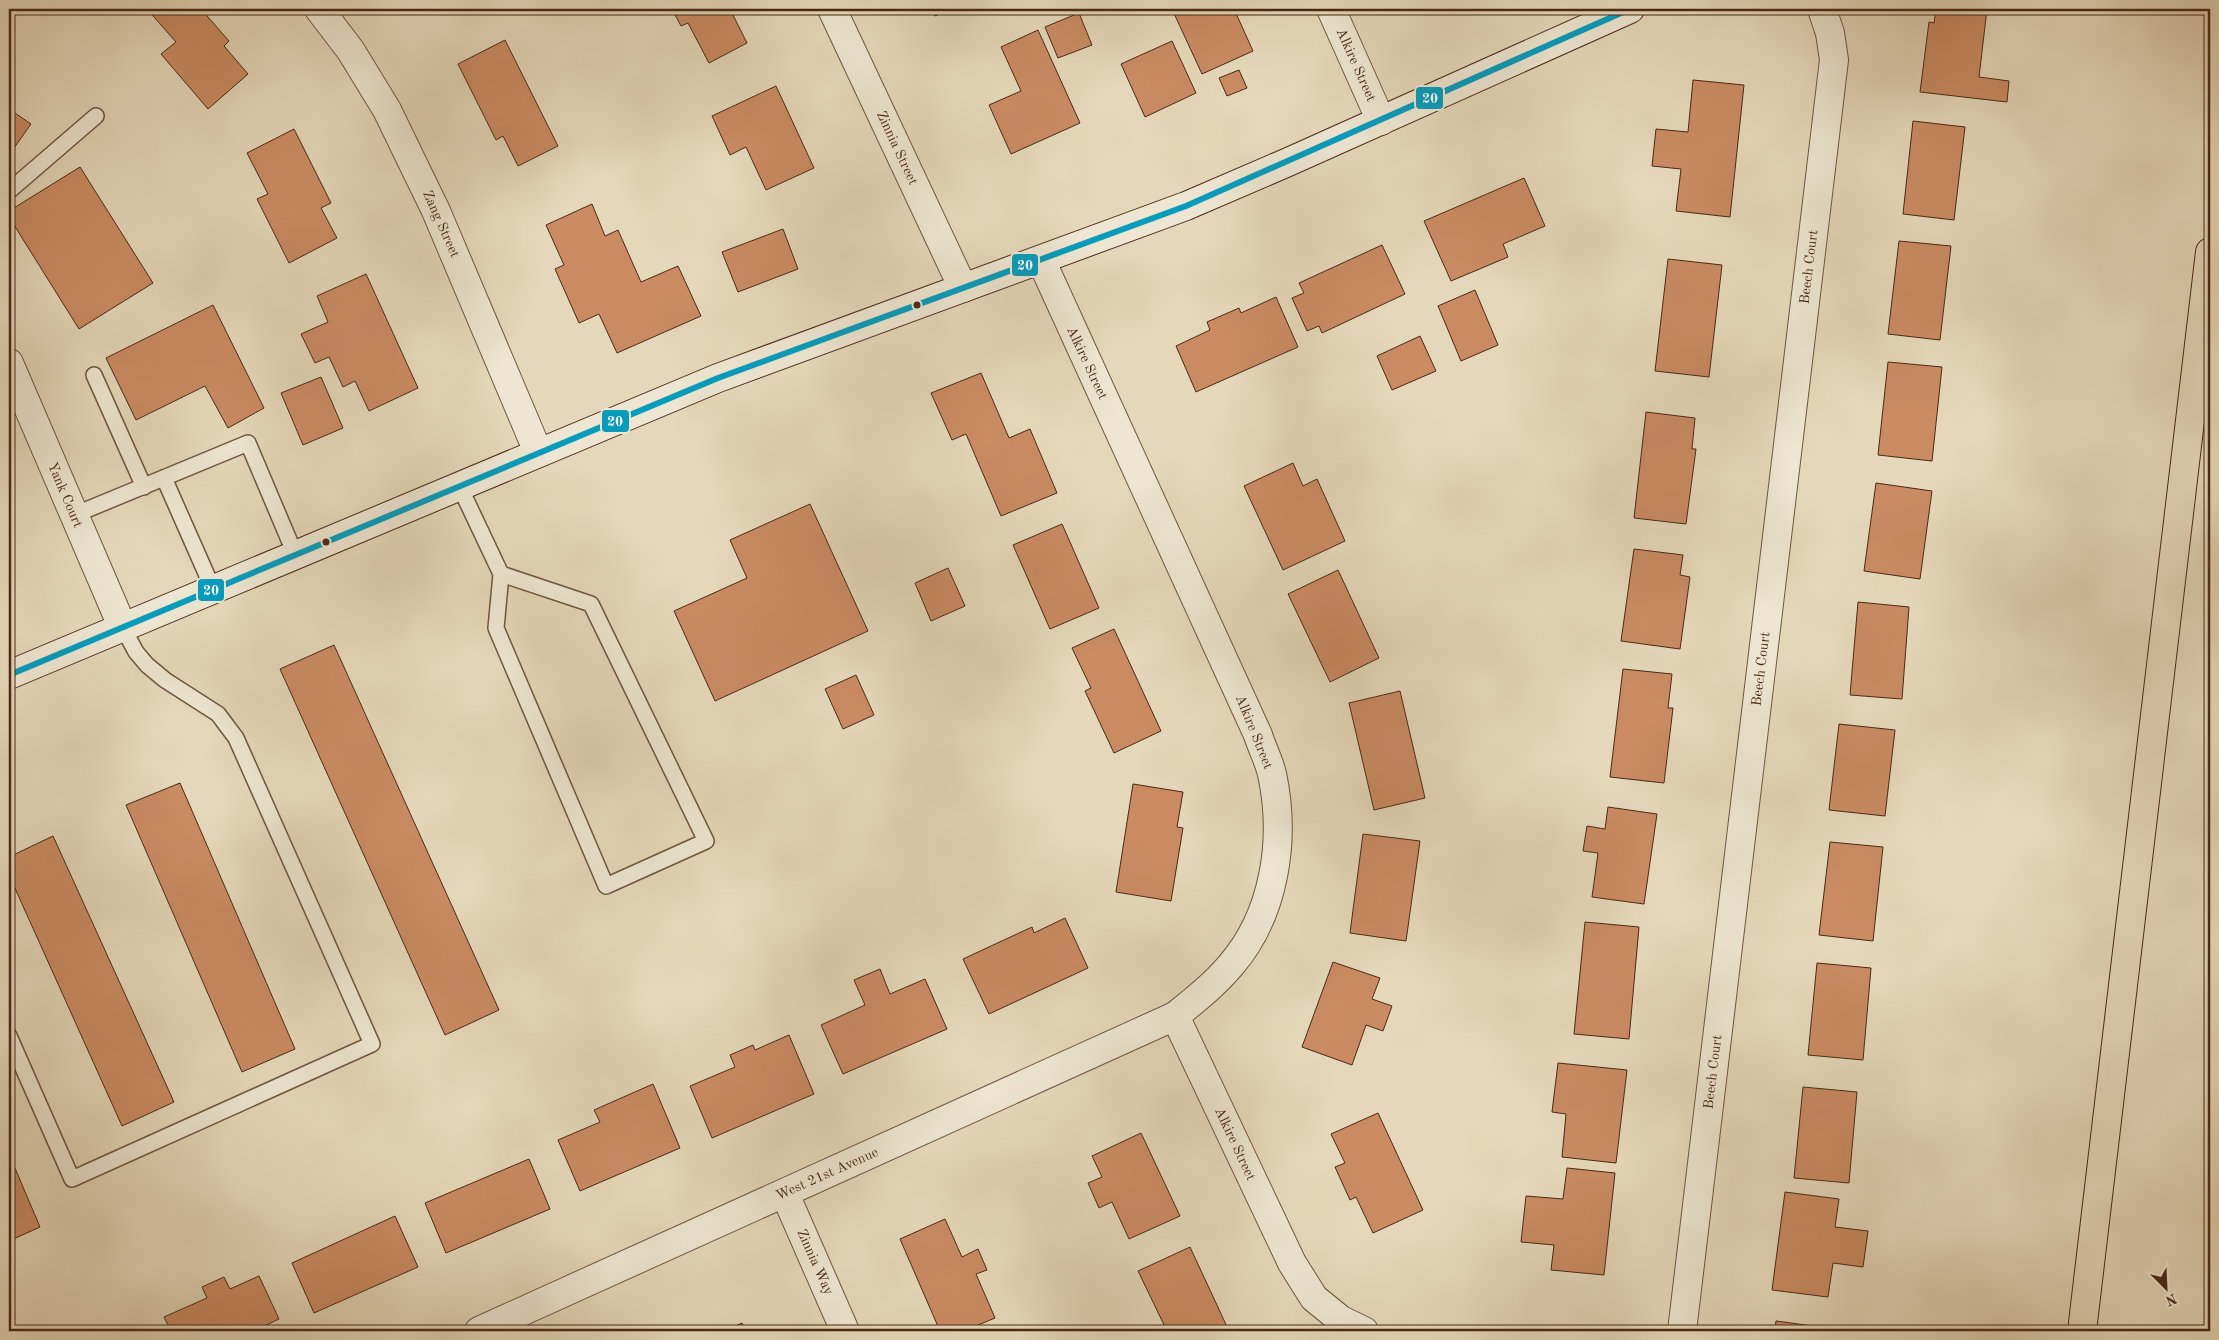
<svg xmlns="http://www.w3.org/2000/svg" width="2219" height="1340" viewBox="0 0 2219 1340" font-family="'Old Standard TT',serif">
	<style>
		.building { fill: #ca8b63; stroke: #492916 }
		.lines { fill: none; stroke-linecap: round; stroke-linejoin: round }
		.lane-casing { stroke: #70553f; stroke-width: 18 }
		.street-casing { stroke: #70553f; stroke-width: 30 }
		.secondary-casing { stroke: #492916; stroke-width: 30 }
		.highway-casing { stroke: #492916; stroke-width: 30 }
		.lane { stroke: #eee6d2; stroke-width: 15 }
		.street { stroke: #eee6d2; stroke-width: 28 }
		.secondary { stroke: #eee6d2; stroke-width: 28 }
		.highway { stroke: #e5d8ba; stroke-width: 28 }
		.bus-1-casing { stroke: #eee6d2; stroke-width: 10 }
		.bus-1 { stroke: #079cbc; stroke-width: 6 }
		.bus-dot { fill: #492916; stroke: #eee6d2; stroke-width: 2 }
		.labels { text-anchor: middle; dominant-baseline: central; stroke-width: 4; stroke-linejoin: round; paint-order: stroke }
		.street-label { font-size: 14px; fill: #492916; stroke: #eee6d2 }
		.line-badge { stroke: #eee6d2; stroke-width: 2 }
		.badge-label { font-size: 14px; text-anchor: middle; font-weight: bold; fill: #fff }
	</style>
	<rect width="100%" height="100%" fill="#e5d8ba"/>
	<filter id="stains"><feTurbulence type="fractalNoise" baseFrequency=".004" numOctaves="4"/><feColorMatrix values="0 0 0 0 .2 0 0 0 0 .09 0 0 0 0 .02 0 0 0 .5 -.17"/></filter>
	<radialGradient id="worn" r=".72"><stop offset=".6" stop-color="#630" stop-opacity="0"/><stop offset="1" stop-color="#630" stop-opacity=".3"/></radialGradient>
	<!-- building -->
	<g class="building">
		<polygon points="147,9 201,9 229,41 224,46 248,74 208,109 161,54 176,42"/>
		<polygon points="672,9 730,9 747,43 709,63 688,23 681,26"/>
		<polygon points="932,9 951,9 935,16"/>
		<polygon points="1172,9 1234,9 1253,51 1202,74"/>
		<polygon points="1936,9 1987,9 1979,77 2009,81 2007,102 1920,92 1929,22 1934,23"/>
		<polygon points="1079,13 1092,45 1058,58 1045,27"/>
		<polygon points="1038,30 1080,123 1011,154 989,105 1021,91 1001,47"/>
		<polygon points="505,40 558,146 518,166 503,136 496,140 458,64"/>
		<polygon points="1172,41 1196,93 1145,117 1121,64"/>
		<polygon points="1239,70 1247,88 1227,96 1219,78"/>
		<polygon points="1693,80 1744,85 1730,217 1676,211 1681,169 1652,166 1656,129 1688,132"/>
		<polygon points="776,86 814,168 766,190 746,147 730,155 712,116"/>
		<polygon points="9,109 31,124 9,155"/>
		<polygon points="1913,121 1965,127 1954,220 1903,214"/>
		<polygon points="294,129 331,203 321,208 337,238 289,263 257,199 268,194 247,153"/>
		<polygon points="80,167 153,283 79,329 9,217 9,211"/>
		<polygon points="1524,178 1545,226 1503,244 1508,257 1451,281 1424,221"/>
		<polygon points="592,204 605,236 618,230 641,282 678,266 701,316 617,353 599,314 579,323 555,269 564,265 546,225"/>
		<polygon points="783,229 798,269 738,292 722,252"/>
		<polygon points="1899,241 1951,246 1940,340 1888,334"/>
		<polygon points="1382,245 1405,294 1322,333 1319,326 1307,331 1292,298 1304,293 1299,283"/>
		<polygon points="1668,259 1722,265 1709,377 1655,371"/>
		<polygon points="366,274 418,388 369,411 355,381 343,387 329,357 315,363 301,334 328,322 317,296"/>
		<polygon points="1475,290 1498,345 1461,361 1438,306"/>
		<polygon points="1276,297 1298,347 1196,392 1176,346 1210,330 1207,322 1239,308 1241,313"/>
		<polygon points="213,305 264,408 228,428 205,386 136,420 106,358"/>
		<polygon points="1420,336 1436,371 1392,390 1377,356"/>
		<polygon points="1888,362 1942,367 1932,461 1878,455"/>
		<polygon points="981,373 1009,438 1030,429 1057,493 1001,516 966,434 952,440 931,393"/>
		<polygon points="321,377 343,428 303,445 281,393"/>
		<polygon points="1646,412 1695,418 1692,449 1696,449 1686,524 1634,518"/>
		<polygon points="1293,463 1303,486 1317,479 1345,541 1283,570 1244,486"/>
		<polygon points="1876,483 1932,491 1920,579 1864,571"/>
		<polygon points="810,504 868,631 715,701 674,611 747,578 730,540"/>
		<polygon points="1062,524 1099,608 1050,629 1013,545"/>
		<polygon points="1634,549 1683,555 1680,575 1690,577 1680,649 1621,641"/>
		<polygon points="948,568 965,606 931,621 915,583"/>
		<polygon points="1338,570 1379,658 1330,682 1288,594"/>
		<polygon points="1858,602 1909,607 1902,699 1850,695"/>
		<polygon points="1114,629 1161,731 1114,753 1085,691 1091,688 1072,648"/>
		<polygon points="334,645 499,1010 445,1035 280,669"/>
		<polygon points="1623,669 1672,674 1668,708 1673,708 1664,783 1610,777"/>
		<polygon points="856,675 874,715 843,729 825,689"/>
		<polygon points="1400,691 1425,798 1374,810 1349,703"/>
		<polygon points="1839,724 1895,730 1885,816 1829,810"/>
		<polygon points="180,783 295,1049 242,1072 126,805"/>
		<polygon points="1133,784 1183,792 1177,827 1183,828 1171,901 1116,892"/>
		<polygon points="1608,807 1657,814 1644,904 1592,897 1598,853 1583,851 1587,826 1605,829"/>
		<polygon points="1363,834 1420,841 1406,941 1350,933"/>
		<polygon points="53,836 174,1102 122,1126 9,875 9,857"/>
		<polygon points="1830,842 1883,847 1873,941 1819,935"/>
		<polygon points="1065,918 1088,968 989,1014 963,959 1032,927 1034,933"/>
		<polygon points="1585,922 1639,927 1629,1039 1574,1034"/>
		<polygon points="1333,962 1380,978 1372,999 1392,1006 1383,1031 1366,1025 1352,1065 1302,1047"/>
		<polygon points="1817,963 1871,968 1863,1060 1808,1055"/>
		<polygon points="880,969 890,994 925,979 947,1029 843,1074 821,1025 865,1005 854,980"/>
		<polygon points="789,1035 814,1094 712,1138 690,1086 735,1067 730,1055 753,1045 755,1050"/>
		<polygon points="1558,1063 1627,1070 1616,1163 1562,1157 1566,1114 1552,1112"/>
		<polygon points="653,1084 680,1148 580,1191 558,1140 600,1122 594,1110"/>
		<polygon points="1803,1087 1857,1092 1849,1183 1794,1178"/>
		<polygon points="1378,1113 1423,1210 1373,1233 1356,1197 1350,1200 1335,1167 1345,1163 1331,1134"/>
		<polygon points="1141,1133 1180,1216 1129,1239 1112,1202 1099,1208 1088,1183 1102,1177 1092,1156"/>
		<polygon points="529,1159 550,1209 446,1253 425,1203"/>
		<polygon points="12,1161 40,1227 9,1241 9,1163"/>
		<polygon points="1567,1168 1615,1173 1604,1275 1551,1270 1554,1245 1521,1242 1526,1196 1563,1199"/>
		<polygon points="1785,1192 1839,1199 1835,1227 1868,1231 1863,1267 1833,1263 1828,1297 1772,1290"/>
		<polygon points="395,1216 418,1267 314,1313 292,1263"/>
		<polygon points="945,1219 962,1257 978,1249 987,1270 976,1274 995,1318 964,1331 940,1331 900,1239"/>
		<polygon points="1190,1247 1229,1331 1167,1331 1138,1271"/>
		<polygon points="259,1276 279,1319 254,1331 171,1331 164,1317 207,1298 202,1287 224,1277 230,1289"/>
		<polygon points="1776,1321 1828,1328 1828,1331 1775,1331"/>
		<polygon points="742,1323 746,1331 724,1331"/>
	</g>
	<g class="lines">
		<!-- lane casing -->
		<g class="lane-casing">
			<g id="lane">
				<polyline points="9,191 96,116"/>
				<polyline points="94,375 144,487"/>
				<polyline points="164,478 213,589"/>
				<polyline points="459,485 501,574 496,628 606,886 706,841 591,604 501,574"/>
				<polyline points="74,515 248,443 295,554"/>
				<polyline points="9,1036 72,1179 372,1044 236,738 218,714 165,680 147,665 136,652 122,626"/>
			</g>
		</g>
		<!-- street casing -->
		<g class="street-casing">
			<g id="street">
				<polyline points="319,9 351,51 387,110 436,211 538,452"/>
				<polyline points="832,9 963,288"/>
				<polyline points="1331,9 1381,121"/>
				<polyline points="9,363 122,626"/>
				<polyline points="1175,1016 1292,1263 1314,1298 1341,1320 1364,1331"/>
				<polyline points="785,1194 845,1331"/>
				<path d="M479 1331 1175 1016C1195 1000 1214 985 1231 965 1275 914 1286 839 1272 774 1269 761 1262 748 1258 735L1041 260"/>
				<polyline points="1682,1331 1834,60 1830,33 1822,9"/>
			</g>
		</g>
		<!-- secondary casing -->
		<g class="secondary-casing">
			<polyline id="secondary" points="9,675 718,378 1186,206 1286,163 1630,9"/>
		</g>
		<!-- highway casing -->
		<g class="highway-casing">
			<polyline id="highway" points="2082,1331 2210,252"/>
		</g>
		<!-- lane -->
		<use href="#lane" class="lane"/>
		<!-- street -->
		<use href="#street" class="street"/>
		<!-- secondary -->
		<use href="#secondary" class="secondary"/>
		<!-- highway -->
		<use href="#highway" class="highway"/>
		<!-- bus-1 casing -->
		<g class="bus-1-casing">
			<polyline id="bus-1" points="9,675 718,378 1186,206 1630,9"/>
		</g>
		<!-- bus-1 -->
		<use href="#bus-1" class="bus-1"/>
	</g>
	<!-- markers -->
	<g class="bus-dot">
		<circle cx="917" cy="305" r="4.5"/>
		<circle cx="326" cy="542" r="4.5"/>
	</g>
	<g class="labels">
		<!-- street labels -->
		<g class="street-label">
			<text transform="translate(1356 65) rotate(66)">Alkire Street</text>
			<text transform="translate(897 148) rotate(65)">Zinnia Street</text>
			<text transform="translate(441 224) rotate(66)">Zang Street</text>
			<text transform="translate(1809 267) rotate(-83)">Beech Court</text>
			<text transform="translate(1087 363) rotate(65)">Alkire Street</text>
			<text transform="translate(65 495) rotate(67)">Yank Court</text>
			<text transform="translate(1761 669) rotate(-83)">Beech Court</text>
			<text transform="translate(1254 732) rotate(68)">Alkire Street</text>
			<text transform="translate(1713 1072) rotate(-83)">Beech Court</text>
			<text transform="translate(1235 1144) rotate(65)">Alkire Street</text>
			<text transform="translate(827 1174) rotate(-24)">West 21st Avenue</text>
			<text transform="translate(815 1262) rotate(66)">Zinnia Way</text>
		</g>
	</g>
	<g class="line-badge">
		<rect x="1415" y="86" width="29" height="24" rx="5" fill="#079cbc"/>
		<rect x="1011" y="253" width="28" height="24" rx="5" fill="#079cbc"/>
		<rect x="601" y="409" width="29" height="24" rx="5" fill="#079cbc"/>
		<rect x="197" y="578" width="28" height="24" rx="5" fill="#079cbc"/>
	</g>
	<g class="badge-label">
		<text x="1430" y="103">20</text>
		<text x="1025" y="270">20</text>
		<text x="615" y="426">20</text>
		<text x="211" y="595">20</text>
	</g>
	<!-- margin -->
	<rect width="2219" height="1340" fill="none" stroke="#e5d8ba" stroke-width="30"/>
	<rect x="10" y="10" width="2199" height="1320" fill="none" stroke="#492916" stroke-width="2.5"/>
	<rect x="15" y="15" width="2189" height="1310" fill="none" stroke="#492916"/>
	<!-- north arrow -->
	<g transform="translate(2166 1288) rotate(156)" stroke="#eee6d2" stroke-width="4" paint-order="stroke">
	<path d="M0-4L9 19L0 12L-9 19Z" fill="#492916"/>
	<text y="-8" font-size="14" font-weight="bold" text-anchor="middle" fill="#492916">N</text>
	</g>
	<rect width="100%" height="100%" filter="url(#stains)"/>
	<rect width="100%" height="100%" fill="url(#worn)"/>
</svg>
